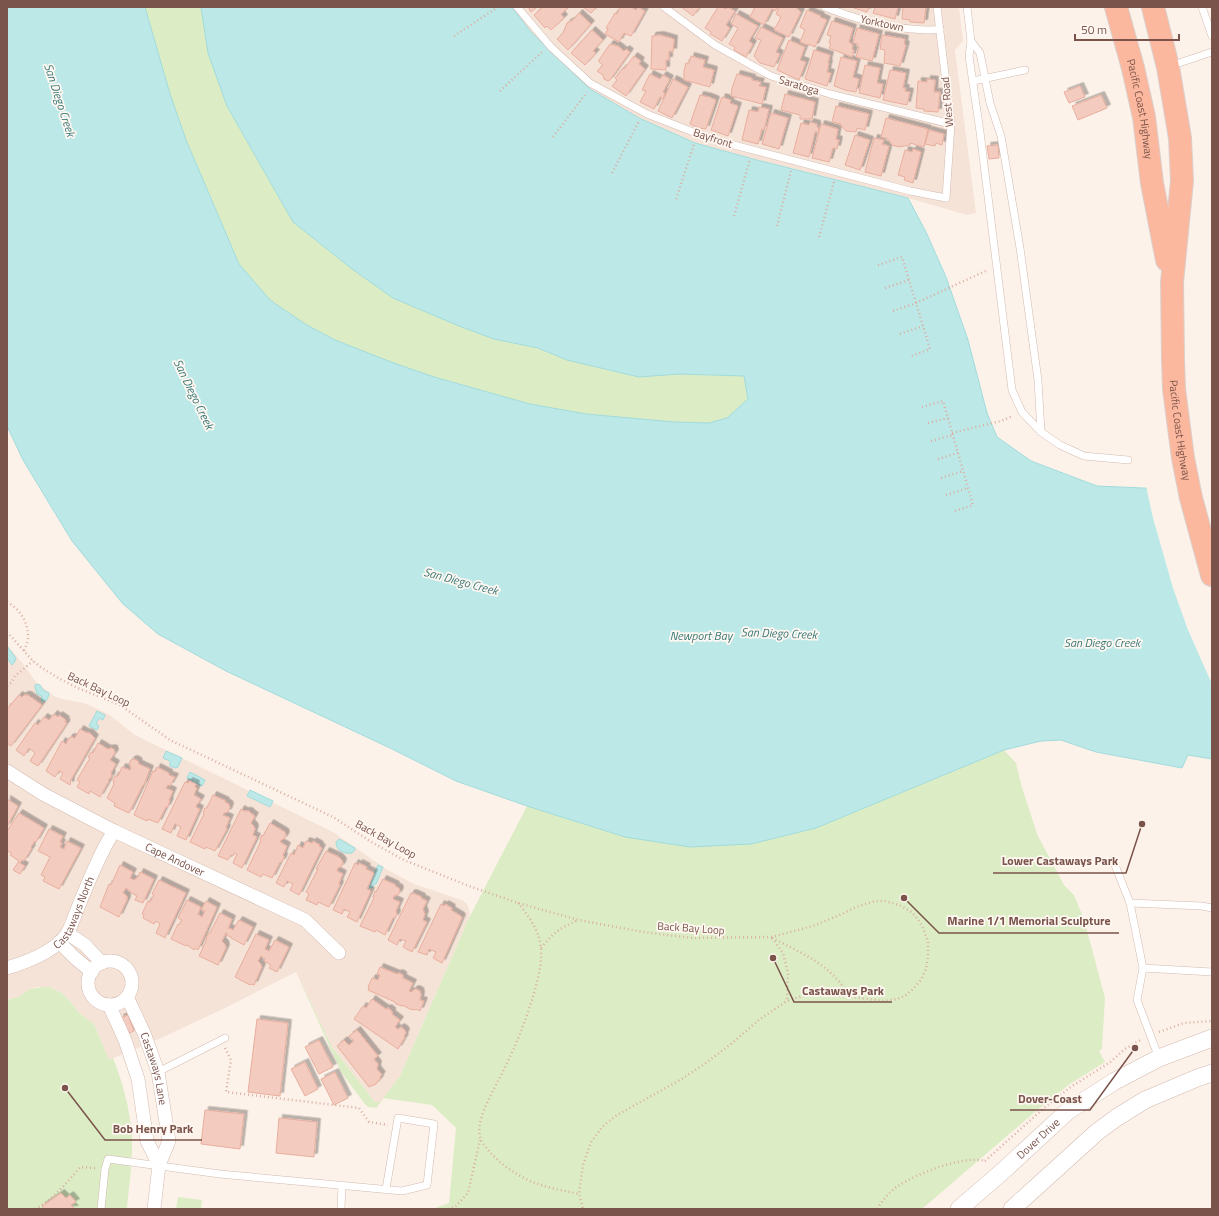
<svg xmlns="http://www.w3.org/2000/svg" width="1219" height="1216" viewBox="0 0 1219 1216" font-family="'Titillium Web',sans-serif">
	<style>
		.residential { fill: #f6e3d7 }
		.green { fill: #dcedc6 }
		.water { fill: #bce9e8; stroke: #a1dbdb }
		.pier { fill: #fdf2e9 }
		.building { fill: #f4cbbf; stroke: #e8ae9e; filter: url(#shadow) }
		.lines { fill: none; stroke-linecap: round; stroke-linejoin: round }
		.service-casing { stroke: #d3bab0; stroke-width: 8 }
		.minor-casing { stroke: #d3bab0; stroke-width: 14 }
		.tertiary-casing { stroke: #d3bab0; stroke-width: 18 }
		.trunk-casing { stroke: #dacfcc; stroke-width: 24 }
		.path { stroke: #daaea1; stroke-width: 2.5; stroke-dasharray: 1 3; stroke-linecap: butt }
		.service { stroke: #fff; stroke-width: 7 }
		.minor { stroke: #fff; stroke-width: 13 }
		.tertiary { stroke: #fff; stroke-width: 17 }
		.trunk { stroke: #fcb89e; stroke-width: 22 }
		.labels { text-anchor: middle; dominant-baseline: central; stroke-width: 3.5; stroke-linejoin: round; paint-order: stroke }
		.street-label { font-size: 11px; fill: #7a534a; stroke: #fff7f1 }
		.water-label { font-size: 12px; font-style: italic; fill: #3a7978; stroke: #fff7f1 }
		.leader { fill: none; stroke: #7a534a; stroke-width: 1.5 }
		.callout-dot { fill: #7a534a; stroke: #fff7f1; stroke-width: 1.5 }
		.callout-label { font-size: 12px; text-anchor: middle; font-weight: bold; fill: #7a534a; stroke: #fff7f1; stroke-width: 3.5; stroke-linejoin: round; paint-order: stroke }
	</style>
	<defs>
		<filter id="shadow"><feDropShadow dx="3.5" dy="-3.5" stdDeviation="0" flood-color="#0004"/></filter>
	</defs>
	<rect width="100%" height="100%" fill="#fdf2e9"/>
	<!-- residential -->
	<g class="residential">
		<polygon points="512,7 959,7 963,41 955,50 976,213 967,215 908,198 753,159 695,143 639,118 590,89 530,31"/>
		<polygon points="7,645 23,664 36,682 54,696 62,699 84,703 100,710 111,716 135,735 333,832 386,869 414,884 462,900 467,904 470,912 469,918 400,1076 381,1102 375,1102 332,1047 296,972 225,1008 159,1039 109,1060 94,1024 78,1012 70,1001 62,993 49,987 36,987 30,989 18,997 7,1000"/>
	</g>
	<!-- green -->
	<g class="green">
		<polygon points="145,7 201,7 205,29 227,106 293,222 352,269 393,298 459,326 494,339 538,348 567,360 639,377 679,374 744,376 748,399 727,418 709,423 674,422 586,414 530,404 434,377 391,363 335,340 305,324 270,300 239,264 186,140 170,94"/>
		<polygon points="1004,750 1016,763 1021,784 1037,834 1064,885 1074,895 1084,919 1105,998 1102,1049 1099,1051 1105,1062 1070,1084 1036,1111 922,1209 433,1209 449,1203 456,1128 432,1105 383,1098 400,1076 469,918 527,806 625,837 816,828"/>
		<polygon points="296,972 332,1047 375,1102 381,1102 376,1108 368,1107 364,1103 341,1072"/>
		<path d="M43 987H49L62 993 70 1001 78 1012 94 1024 109 1060 113 1058C123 1083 130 1109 132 1136 133 1160 129 1185 127 1209H7V1000L18 997 30 989Z"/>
		<polygon points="178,1197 202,1200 201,1209 176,1209"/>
	</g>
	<!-- water -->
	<g class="water">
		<polygon points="7,7 145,7 170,94 186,140 239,264 270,300 305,324 335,340 391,362 434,377 530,404 586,414 674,422 709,423 727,418 748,399 744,376 679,374 639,377 567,360 538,348 494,339 459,326 393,298 352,269 293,222 227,106 208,53 201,7 512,7 530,31 590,89 639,118 695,143 753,159 908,198 926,232 946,277 968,340 987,413 997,437 1031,461 1097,486 1212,491 1212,759 1188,755 1182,768 1096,752 1061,740 1041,741 1004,750 816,828 751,844 690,847 625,837 527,806 456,781 390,748 226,671 158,634 123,604 72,541 23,460 7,426"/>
		<polygon points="7,646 16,658 14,663 12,665 7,658"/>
		<polygon points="37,684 40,685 43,690 49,693 49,695 46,701 43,701 41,700 42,696 37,694 35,687 35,685"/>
		<polygon points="97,711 105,715 103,720 99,718 96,724 99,726 97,730 89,726"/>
		<polygon points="166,751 182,758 178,767 175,768 170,766 170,761 163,758"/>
		<polygon points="190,772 205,780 202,786 187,778"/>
		<polygon points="250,790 273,801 270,807 247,796"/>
		<path d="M339 839 355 848V850L352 853C344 854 336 851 336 842Z"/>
		<polygon points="378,865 383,867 376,884 374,884 372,888 369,887 372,881 371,880"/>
	</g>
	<!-- pier -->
	<polygon class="pier" points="1146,486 1212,489 1212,684 1188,630 1173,588 1153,518"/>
	<!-- building -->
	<g class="building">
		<polygon points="528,7 537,7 531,12"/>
		<polygon points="543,7 568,7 568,8 561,14 564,18 551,30 547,26 545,28 534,15"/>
		<polygon points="583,7 597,7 591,13"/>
		<polygon points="620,7 631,7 636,10 638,7 645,11 631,36 624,33 619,42 605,34 608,29 606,28 615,13 617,14"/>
		<polygon points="681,7 700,7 693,16"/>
		<polygon points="718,7 722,7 726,9 728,7 735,11 726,25 730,28 722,41 710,34 711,32 705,28"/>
		<polygon points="755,7 778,7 775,11 772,9 764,25 750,17"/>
		<polygon points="779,7 795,7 801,12 789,37 774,30 781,17 776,14"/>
		<polygon points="851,7 869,7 867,12"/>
		<polygon points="875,7 898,7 895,19 873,13"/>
		<polygon points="903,7 926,7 924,23 910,22 910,20 902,19"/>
		<polygon points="807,10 821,16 820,17 827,20 815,47 808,44 807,45 800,42 805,30 800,27"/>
		<polygon points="579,13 591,24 568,50 557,39 563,33 567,23 573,20"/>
		<polygon points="736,14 758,26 749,41 753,44 746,57 734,50 735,47 729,44 738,28 731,24"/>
		<polygon points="832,21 853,28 849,42 853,45 852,49 854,50 852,57 829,48 831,44 829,43 831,36 827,35"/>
		<polygon points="761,27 783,38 776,52 780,54 774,67 760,63 754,56 761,40 755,38"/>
		<polygon points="857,28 879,34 872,61 856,57 859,47 858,47 858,44 853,43"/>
		<polygon points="592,30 603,40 593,51 596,53 585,65 571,53"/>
		<polygon points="660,35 674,39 673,52 669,51 669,60 666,60 666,70 651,69 652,36"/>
		<polygon points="882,35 905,39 904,44 906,45 900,66 884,63 885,50 880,49"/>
		<polygon points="789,40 805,47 800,60 806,62 799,80 777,70"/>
		<polygon points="610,44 618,46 624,51 626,49 630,52 610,80 608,81 604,79 603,75 597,71 603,65 599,62 599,60"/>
		<polygon points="814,50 830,55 828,63 829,63 827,72 831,73 827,86 805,79"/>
		<polygon points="634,56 641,61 639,64 645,69 626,96 612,86 617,80 615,78 623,68 624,69"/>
		<polygon points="691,56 705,60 703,67 714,70 710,87 684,80 684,71 686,63 689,63"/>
		<polygon points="841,57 857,61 853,77 859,79 856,92 845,90 834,86"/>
		<polygon points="865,65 880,68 877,83 883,84 880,98 859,93"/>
		<polygon points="890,70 906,73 903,88 906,88 905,91 910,92 907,105 883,100"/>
		<polygon points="650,74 660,79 663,75 670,79 663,92 665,93 663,99 660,97 654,109 640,102 646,91 642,90"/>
		<polygon points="737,74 752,78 752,80 761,82 759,86 766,87 762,104 731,96 732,88"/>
		<polygon points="673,79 688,87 672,118 658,111"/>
		<polygon points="927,79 935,80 934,92 940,92 938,112 924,111 924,109 916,108 918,81 927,82"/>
		<polygon points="1080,86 1085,97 1069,103 1064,92"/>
		<polygon points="785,94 815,102 812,119 800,119 800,115 781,110"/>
		<polygon points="700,95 709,97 716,100 706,129 699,128 690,124"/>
		<polygon points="1101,95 1107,108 1078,120 1072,106"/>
		<polygon points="722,97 731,100 730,103 738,106 728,136 711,130"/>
		<polygon points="836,106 869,114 865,130 857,128 856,132 846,131 841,126 841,124 832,122"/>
		<polygon points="759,107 769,109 764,130 762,129 758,144 742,140 749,110 758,112"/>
		<polygon points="771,113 788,118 779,149 762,144"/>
		<polygon points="886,118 928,129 924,147 910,143 910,145 899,147 892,145 888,139 881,137"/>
		<polygon points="810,122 817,124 817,127 819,128 818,132 815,132 809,157 793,153 801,123 809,125"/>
		<polygon points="821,124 838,129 836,139 839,140 837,149 833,148 829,162 812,158"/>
		<polygon points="929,130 944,134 942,145 936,143 935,146 925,144"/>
		<polygon points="855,135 870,140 860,170 845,165"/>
		<polygon points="874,138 884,140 882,144 889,146 881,176 865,172"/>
		<polygon points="998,145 999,158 989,159 987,146"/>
		<polygon points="913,149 921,152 913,183 904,180 905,177 898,175 905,150 912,152"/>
		<polygon points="19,695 22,697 24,695 28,695 42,705 11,746 7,743 7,707 8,708"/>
		<polygon points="54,714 58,717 59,715 66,720 65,722 67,723 38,766 30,761 35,753 29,748 24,756 16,750 35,723 38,725 44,717 49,720"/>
		<polygon points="80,729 85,732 90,733 95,738 71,780 70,785 60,779 63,773 59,771 55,777 46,771 62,741 66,744 69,738 71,737 75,738"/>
		<polygon points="98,743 108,749 111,748 114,749 115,753 110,760 116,764 111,773 112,775 110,779 108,780 109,781 100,797 90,791 89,794 77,787 80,782 77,780 90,758 88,757 91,752 93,753"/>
		<polygon points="134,759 138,761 139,764 150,769 144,785 143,785 129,813 114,806 115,803 107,798 114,784 113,780 115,776 118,776 122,767 130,770 131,768 129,763 131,760"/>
		<polygon points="157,767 169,773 169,775 175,777 170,786 168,785 166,788 173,791 169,800 170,801 167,808 166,807 158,823 148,819 147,821 134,815 153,771 155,772"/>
		<polygon points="189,781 196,784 195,787 197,788 194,795 201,799 198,804 197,804 196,807 200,809 186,840 177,836 181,827 175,824 171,833 162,829 185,782 188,783"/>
		<polygon points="213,795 226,801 225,802 229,804 230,807 228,812 224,813 223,815 230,818 226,827 227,829 215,851 206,847 205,849 190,842 204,814 203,813 205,808 207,808"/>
		<polygon points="7,799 18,806 7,827"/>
		<polygon points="241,809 244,811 249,811 252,814 255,816 251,823 254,826 255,829 253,835 257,837 242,868 233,863 237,854 234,853 233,856 231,855 228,860 218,856"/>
		<polygon points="19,813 44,828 36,842 35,841 31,847 32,848 24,861 22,860 20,863 25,866 20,874 13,870 19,861 10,855 12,853 7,851 7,831"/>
		<polygon points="270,823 285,832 286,835 284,839 281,840 280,842 287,846 283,855 284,857 282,862 280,862 272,878 263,874 261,877 247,870 261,841 260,840 262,835 263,836"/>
		<polygon points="49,829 63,836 60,842 62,843 60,847 64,849 67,841 81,848 59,889 43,881 45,877 41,875 50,857 38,851"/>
		<polygon points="306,841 312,843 313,841 320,845 319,846 322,848 299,895 290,890 293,884 287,881 284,887 276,883 291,853 294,855 298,845 303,848"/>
		<polygon points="326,851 339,857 342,860 343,863 341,867 338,868 337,871 343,874 339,883 340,885 329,907 318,902 317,905 306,900 309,894 306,892 318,869 316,869"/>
		<polygon points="355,863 358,865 359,863 367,867 366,869 374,873 367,889 371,891 357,922 347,917 350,912 344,909 342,914 333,910"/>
		<polygon points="120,865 133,872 130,878 134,880 138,877 140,872 154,879 143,903 135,900 137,896 130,892 130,891 126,888 123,893 127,896 127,900 119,917 100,907 109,884 111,885"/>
		<polygon points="383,879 396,885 395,886 399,888 400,891 398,895 394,896 393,899 400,902 396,911 397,914 395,918 393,918 385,935 376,930 375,932 360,926 374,898 373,897 375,891 376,892"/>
		<polygon points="159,880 186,893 165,938 156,933 160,924 156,921 154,924 143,918 144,915 142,914 148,901 150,902 154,895 152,894"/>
		<polygon points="411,893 413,894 413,893 422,897 421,898 427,901 423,909 425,914 423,920 427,922 412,952 403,947 406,941 400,939 397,945 388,940"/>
		<polygon points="187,900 201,907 198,914 202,917 205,911 201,910 206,901 217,907 198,950 195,948 194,950 187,945 186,946 171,939 178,924 179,925 182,920 178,918"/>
		<polygon points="441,904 444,906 445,904 452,908 451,910 461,916 462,918 442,963 433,958 436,952 429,949 427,955 418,952"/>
		<polygon points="220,913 232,919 228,929 229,928 233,930 239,920 253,927 244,945 231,938 231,937 226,935 227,933 226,933 222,941 225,944 226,948 218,965 199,956 207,939 206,938 209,933 210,933"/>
		<polygon points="256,934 269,940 265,949 269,951 275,940 289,947 277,972 269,968 271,965 264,961 265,959 261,956 258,961 261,964 262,967 254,985 251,984 250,985 235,977"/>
		<polygon points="380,967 397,974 399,973 403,975 403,978 413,983 409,991 412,992 413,990 416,989 420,991 421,995 420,1000 424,1001 420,1011 416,1009 415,1010 412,1009 412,1010 402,1005 402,1006 396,1004 395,1002 368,990 369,988 368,987 372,978 378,980 380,975 377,974"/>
		<polygon points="372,999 386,1009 388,1008 392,1011 392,1014 400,1020 395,1027 398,1029 401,1027 405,1030 406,1033 404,1036 405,1037 398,1049 354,1019 363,1006 366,1008"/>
		<polygon points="128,1015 134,1031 127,1034 120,1018"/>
		<polygon points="257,1019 288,1023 280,1096 248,1092"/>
		<polygon points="357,1030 378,1056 374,1059 378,1064 377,1069 382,1075 380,1077 380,1079 376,1084 369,1087 337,1046 344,1040 349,1045 354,1041 349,1036"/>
		<polygon points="319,1040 333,1067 319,1074 305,1047"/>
		<polygon points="305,1062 318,1089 305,1096 291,1069"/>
		<polygon points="335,1072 348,1098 334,1105 321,1079"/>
		<polygon points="205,1110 244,1114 240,1149 201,1144"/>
		<polygon points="279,1118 317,1122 314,1157 276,1153"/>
		<polygon points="61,1193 66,1198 70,1195 76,1202 71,1205 75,1209 44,1209 42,1206"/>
	</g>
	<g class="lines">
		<!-- service casing -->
		<g class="service-casing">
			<g id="service">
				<polyline points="517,7 551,47 590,83 647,114 711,139 910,191 946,198 951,124 937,7"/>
				<polyline points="664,7 715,45 771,76 830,94 951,124"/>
				<path d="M825 7C853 18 882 27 912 29 922 30 931 31 940 29"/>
				<polyline points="967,7 971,41 969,56 980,132 1012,390 1022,412 1041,432 1060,445 1084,456 1128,460"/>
				<polyline points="1202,7 1212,36"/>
				<polyline points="971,41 980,53 990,103 1001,136 1020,248 1038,380 1041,432"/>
				<polyline points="1170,66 1212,52"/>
				<polyline points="973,81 1025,70"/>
				<polyline points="1113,860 1130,903 1143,968 1137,1000 1159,1058"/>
				<polyline points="1130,903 1202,906 1212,908"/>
				<polyline points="1143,968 1212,972"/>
				<polyline points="158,1072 225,1038"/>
				<polyline points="101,1209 105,1169 108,1159 220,1174 402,1191 427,1185 434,1124 398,1118 386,1189"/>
				<polyline points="341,1209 342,1185"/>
			</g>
		</g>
		<!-- minor casing -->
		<g class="minor-casing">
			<g id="minor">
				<path id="s1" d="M7 771 43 794 114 831 305 920 339 953"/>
				<polyline points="67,933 85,945 102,963"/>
				<polyline points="59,942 75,958 92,972"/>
				<circle cx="110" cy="983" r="22"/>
				<path id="s2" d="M7 968C27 962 55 951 67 934 72 925 77 909 81 900 91 876 100 853 114 831"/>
				<path id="s3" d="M127 997 144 1033 158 1072 169 1141 159 1165 154 1209"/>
				<polyline points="109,1005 125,1040 138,1079 147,1141 159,1165"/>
			</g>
		</g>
		<!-- tertiary casing -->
		<g class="tertiary-casing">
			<g id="tertiary">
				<path id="s4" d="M959 1209 1003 1171 1068 1111 1115 1081 1159 1058 1212 1038"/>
				<polyline points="1012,1209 1097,1132 1116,1118 1145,1100 1197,1078 1212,1073"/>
			</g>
		</g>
		<!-- trunk casing -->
		<g class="trunk-casing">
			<g id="trunk">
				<path id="s5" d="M1116 7 1133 68 1144 117 1152 183 1167 260"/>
				<path id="s6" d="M1153 7 1168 67 1180 138 1182 181 1172 282 1173 360 1174 389 1183 458 1191 498 1212 575"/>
			</g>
		</g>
		<!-- path -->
		<g class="path">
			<polyline points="454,36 498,7"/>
			<polyline points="500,91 542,52"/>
			<polyline points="553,137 587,92"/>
			<polyline points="612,173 639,121"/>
			<polyline points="676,199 694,144"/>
			<polyline points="734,216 750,159"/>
			<polyline points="777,226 791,171"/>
			<polyline points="819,237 834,182"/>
			<polyline points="878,265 902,257 930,349 909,357"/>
			<polyline points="885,288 909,280"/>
			<polyline points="893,311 916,303 988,270"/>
			<polyline points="900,334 923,326"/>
			<polyline points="922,407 943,401 973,505 952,512"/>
			<polyline points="928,423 948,418"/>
			<polyline points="952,433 1001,421 1013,416"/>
			<polyline points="931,441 953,435"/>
			<polyline points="938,459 958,453"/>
			<polyline points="941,478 963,471"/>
			<polyline points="946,495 968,488"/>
			<path d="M7 602C20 609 29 623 28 639 28 642 25 647 24 651"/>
			<polyline points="7,632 33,661 42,668 60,679 78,688 120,705 170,740 333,817 373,843 404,860 469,886 518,903 579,920 643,932 693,938 772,937 813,926 842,914 856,907 875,901 885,901 899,905 910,911 918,919 923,928 928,942 928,957 926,969 921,980 912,990 905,996 897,999 884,1001 826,994 805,995 787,1001 760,1019 731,1044 703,1065 680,1080 617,1115 603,1126 591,1142 583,1165 579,1194 583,1209"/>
			<polyline points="7,686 11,683 15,676 33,661"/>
			<path d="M518 903C529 916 540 932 541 949 542 964 538 979 534 993 525 1024 512 1055 497 1083 490 1097 474 1124 481 1140 482 1143 486 1147 488 1150 500 1164 517 1176 535 1183 549 1188 565 1191 579 1194"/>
			<path d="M772 938C794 949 817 959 834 976 840 982 845 989 851 996"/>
			<polyline points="772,938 783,953 788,973 787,1001"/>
			<path d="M541 948C554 932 560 928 578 920"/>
			<polyline points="1159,1032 1184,1023 1212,1021"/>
			<polyline points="225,1048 231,1060 226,1092 359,1108 369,1122 388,1125"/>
			<polyline points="985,1161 1044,1108 1072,1086 1109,1063 1125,1049 1142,1039"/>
			<path d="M35 1209C53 1199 67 1183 80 1167L96 1168"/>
			<polyline points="448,1209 455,1207 468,1193 480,1140"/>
			<path d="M877 1209C883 1200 889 1192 898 1186 916 1174 963 1155 985 1161"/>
		</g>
		<!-- service -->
		<use href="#service" class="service"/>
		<!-- minor -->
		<use href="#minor" class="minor"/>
		<!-- tertiary -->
		<use href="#tertiary" class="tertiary"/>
		<!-- trunk -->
		<use href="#trunk" class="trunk"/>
	</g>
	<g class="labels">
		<!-- street labels -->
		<g class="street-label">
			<text transform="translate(882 23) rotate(12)">Yorktown</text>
			<text transform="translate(799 85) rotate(17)">Saratoga</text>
			<text transform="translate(947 102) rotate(-95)">West Road</text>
			<text stroke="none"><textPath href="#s5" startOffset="105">Pacific Coast Highway</textPath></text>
			<text transform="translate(713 138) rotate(18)">Bayfront</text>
			<text stroke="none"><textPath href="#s6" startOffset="427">Pacific Coast Highway</textPath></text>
			<text transform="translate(99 689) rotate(25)">Back Bay Loop</text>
			<text transform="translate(386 839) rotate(29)">Back Bay Loop</text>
			<text stroke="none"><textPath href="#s1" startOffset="190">Cape Andover</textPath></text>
			<text stroke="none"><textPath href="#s2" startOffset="92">Castaways North</textPath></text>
			<text transform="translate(691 928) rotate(4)">Back Bay Loop</text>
			<text stroke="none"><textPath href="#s3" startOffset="77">Castaways Lane</textPath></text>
			<text stroke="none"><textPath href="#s4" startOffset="106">Dover Drive</textPath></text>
		</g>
		<!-- water labels -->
		<g class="water-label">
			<text transform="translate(60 100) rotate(72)">San Diego Creek</text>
			<text transform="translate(194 394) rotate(64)">San Diego Creek</text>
			<text transform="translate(461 581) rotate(15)">San Diego Creek</text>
			<text transform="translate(779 633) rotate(2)">San Diego Creek</text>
			<text x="701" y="635">Newport Bay</text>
			<text x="1102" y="642">San Diego Creek</text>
		</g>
	</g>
	<!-- callouts -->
	<path class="leader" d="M1142 824L1126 873H993M904 898L939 933H1119M773 958L794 1002H892M1135 1048L1090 1110H1010M65 1088L105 1140H202"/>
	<g class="callout-dot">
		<circle cx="1142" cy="824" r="4"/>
		<circle cx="904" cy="898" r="4"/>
		<circle cx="773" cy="958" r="4"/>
		<circle cx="1135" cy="1048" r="4"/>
		<circle cx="65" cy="1088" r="4"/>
	</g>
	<g class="callout-label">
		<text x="1060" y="865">Lower Castaways Park</text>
		<text x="1029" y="925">Marine 1/1 Memorial Sculpture</text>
		<text x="843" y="995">Castaways Park</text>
		<text x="1050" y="1103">Dover-Coast</text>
		<text x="153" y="1133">Bob Henry Park</text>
	</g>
	<!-- border -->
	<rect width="1219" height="1216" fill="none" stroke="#7a534a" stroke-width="16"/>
	<!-- scale -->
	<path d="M1075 34v6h104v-6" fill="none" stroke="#7a534a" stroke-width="2"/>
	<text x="1081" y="34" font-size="12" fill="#7a534a" stroke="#fff7f1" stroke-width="3" paint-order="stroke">50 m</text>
</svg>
